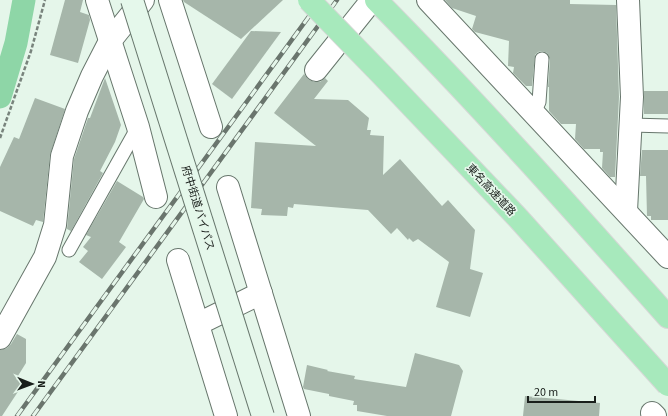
<svg xmlns="http://www.w3.org/2000/svg" width="668" height="416" viewBox="0 0 668 416" font-family="'Source Sans 3','Noto Sans JP',sans-serif">
	<style>
		.lines { fill: none; stroke-linecap: round; stroke-linejoin: round }
		.canal { stroke: #8ed6a7; stroke-width: 23 }
		.building { fill: #a6b6aa }
		.lane-casing { stroke: #67766c; stroke-width: 15 }
		.street-casing { stroke: #67766c; stroke-width: 24 }
		.highway-casing { stroke: #d6d7d6; stroke-width: 24 }
		.path { stroke: #78837c; stroke-width: 2.5; stroke-dasharray: 4 2; stroke-linecap: butt }
		.lane { stroke: #fff; stroke-width: 13 }
		.street { stroke: #fff; stroke-width: 22 }
		.highway { stroke: #a7e9bc; stroke-width: 22 }
		.rail-casing { stroke: #6a756d; stroke-width: 4.5 }
		.rail { stroke: #e5f6ea; stroke-width: 3; stroke-dasharray: 9; stroke-linecap: butt }
		.secondary-bridge-casing { stroke: #67766c; stroke-width: 24; stroke-linecap: butt }
		.highway-bridge-casing { stroke: #d6d7d6; stroke-width: 24; stroke-linecap: butt }
		.secondary-bridge { stroke: #e5f8eb; stroke-width: 22 }
		.highway-bridge { stroke: #a7e9bc; stroke-width: 22 }
		.labels { text-anchor: middle; dominant-baseline: central; stroke-width: 3.5; stroke-linejoin: round; paint-order: stroke }
		.street-label { font-size: 11px; fill: #191f1b; stroke: #e5f6ea }
	</style>
	<rect width="100%" height="100%" fill="#e5f6ea"/>
	<g class="lines">
		<!-- canal -->
		<polyline class="canal" points="0,97 16,43 24,0"/>
	</g>
	<!-- building -->
	<g class="building">
		<polygon points="65,0 83,0 80,12 89,15 90,20 78,63 50,55"/>
		<polygon points="183,0 283,0 241,39 184,2"/>
		<polygon points="445,0 570,0 570,4 616,5 619,97 615,177 610,177 602,168 603,152 600,152 600,149 584,149 575,139 576,124 561,124 549,111 549,87 548,87 550,60 547,53 542,51 538,52 535,55 532,86 526,86 513,73 514,67 508,66 509,41 475,32 472,29 476,16 452,8"/>
		<polygon points="251,31 281,32 232,99 212,84"/>
		<polygon points="304,74 308,79 314,82 320,82 325,78 328,81 314,99 348,100 369,118 367,130 371,130 370,135 384,136 383,175 400,159 442,206 448,200 475,230 470,269 483,273 470,317 436,307 449,262 418,239 413,242 409,238 408,240 397,228 391,234 368,210 294,204 293,208 288,207 287,216 261,215 262,209 251,208 255,142 316,146 274,113"/>
		<polygon points="105,78 121,125 115,142 100,171 103,173 71,231 67,229 74,159 88,118 90,118"/>
		<rect x="644" y="91" width="24" height="23"/>
		<polygon points="35,98 65,109 50,155 43,222 36,220 33,226 0,211 0,167 14,137 19,139"/>
		<polygon points="642,150 668,150 668,220 651,220 651,216 647,216 646,176 640,176"/>
		<polygon points="117,181 143,197 144,199 119,242 126,247 102,279 79,262 88,251 83,247 91,237 86,235"/>
		<polygon points="17,334 26,339 26,363 16,379 23,384 2,416 0,416 0,350 7,348 11,344"/>
		<polygon points="415,353 459,365 463,371 451,416 387,416 357,411 357,405 353,405 354,401 329,396 329,394 304,389 303,387 307,365 328,370 327,371 355,376 354,379 406,387"/>
		<polygon points="525,396 600,403 599,416 523,416"/>
	</g>
	<g class="lines">
		<!-- lane casing -->
		<g class="lane-casing">
			<g id="lane">
				<polyline points="534,113 539,102 542,59"/>
				<polyline points="631,125 668,126"/>
				<polyline points="69,250 138,127"/>
			</g>
		</g>
		<!-- street casing -->
		<g class="street-casing">
			<g id="street">
				<polyline points="97,0 138,127 156,197"/>
				<polyline points="170,0 211,127"/>
				<polyline points="428,0 668,257"/>
				<polyline points="316,70 372,0"/>
				<polyline points="228,187 299,416"/>
				<polyline points="626,211 632,97 628,0"/>
				<polyline points="178,260 226,416"/>
				<polyline points="198,324 261,293"/>
				<polyline points="0,338 45,257 55,225 62,156 77,111 92,76 110,41 143,0"/>
				<polyline points="652,413 655,416"/>
			</g>
		</g>
		<!-- highway casing -->
		<g class="highway-casing">
			<path id="highway" d="M376 0C477 102 573 210 668 317"/>
		</g>
		<!-- path -->
		<polyline class="path" points="0,138 31,51 45,0"/>
		<!-- lane -->
		<use href="#lane" class="lane"/>
		<!-- street -->
		<use href="#street" class="street"/>
		<!-- highway -->
		<use href="#highway" class="highway"/>
		<!-- rail casing -->
		<g class="rail-casing">
			<g id="rail">
				<polyline points="17,416 321,0"/>
				<polyline points="33,416 337,0"/>
			</g>
		</g>
		<!-- rail -->
		<use href="#rail" class="rail"/>
		<!-- secondary-bridge casing -->
		<g class="secondary-bridge-casing">
			<polyline id="secondary-bridge" points="132,0 263,416"/>
		</g>
		<!-- highway-bridge casing -->
		<g class="highway-bridge-casing">
			<polyline id="highway-bridge" points="309,0 381,74 518,218 668,385"/>
		</g>
		<!-- secondary-bridge -->
		<use href="#secondary-bridge" class="secondary-bridge"/>
		<!-- highway-bridge -->
		<use href="#highway-bridge" class="highway-bridge"/>
	</g>
	<g class="labels">
		<!-- street labels -->
		<g class="street-label">
			<text transform="translate(491 190) rotate(47)">東名高速道路</text>
			<text transform="translate(198 208) rotate(73)">府中街道バイパス</text>
		</g>
	</g>
	<!-- north arrow -->
	<g transform="translate(32 384) rotate(91)" stroke="#e5f6ea" stroke-width="3" paint-order="stroke">
	<path d="M0-3L7 15L0 10L-7 15Z" fill="#191f1b"/>
	<text y="-6" font-size="11" font-weight="bold" text-anchor="middle" fill="#191f1b">N</text>
	</g>
	<!-- scale -->
	<path d="M528 396v6h67v-6" fill="none" stroke="#191f1b" stroke-width="2"/>
	<text x="534" y="396" font-size="12" fill="#191f1b" stroke="#e5f6ea" stroke-width="3" paint-order="stroke">20 m</text>
</svg>
